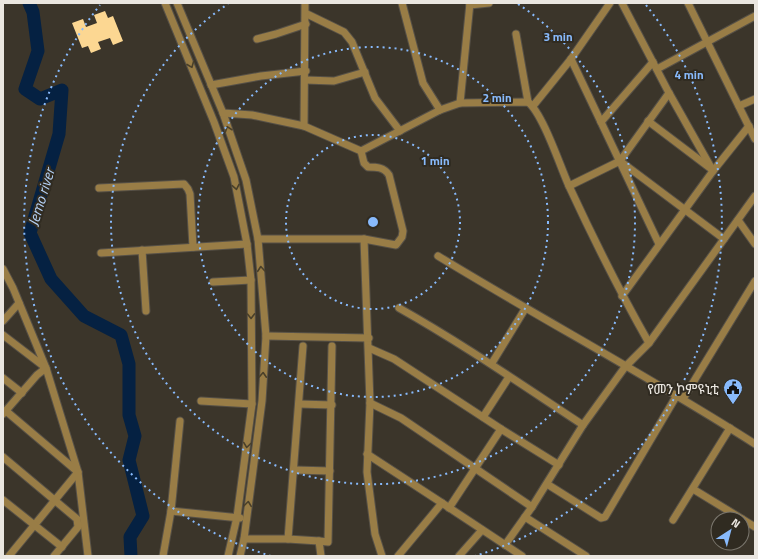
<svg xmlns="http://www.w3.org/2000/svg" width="758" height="559" viewBox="0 0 758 559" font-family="'Titillium Web','Noto Sans Ethiopic',sans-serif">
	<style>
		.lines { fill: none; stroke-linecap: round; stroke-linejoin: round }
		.river { stroke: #052142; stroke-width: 13 }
		.building { fill: #fcd792 }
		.street-casing { stroke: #575147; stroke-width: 9 }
		.street { stroke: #997d46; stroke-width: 7 }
		.oneway { stroke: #4a402a }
		.ring { fill: none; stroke: #88bafc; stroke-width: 2; stroke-dasharray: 2 4 }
		.labels { text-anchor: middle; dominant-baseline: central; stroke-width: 4; stroke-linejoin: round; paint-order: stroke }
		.poi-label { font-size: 14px; fill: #eae6e0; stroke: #302b21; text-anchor: end }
		.water-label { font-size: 15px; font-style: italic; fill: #b5d2f7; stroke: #302b21 }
		.centre { fill: #88bafc; stroke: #302b21; stroke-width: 2 }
		.ring-label { font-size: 12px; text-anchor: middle; font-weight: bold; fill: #88bafc; stroke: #302b21; stroke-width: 4; stroke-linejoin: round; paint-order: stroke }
	</style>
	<rect width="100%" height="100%" fill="#3b352a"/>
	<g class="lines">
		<!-- river -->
		<polyline class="river" points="29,3 33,12 38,51 25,89 40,99 62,90 59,134 30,233 51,279 84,316 121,335 129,364 129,415 135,436 129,460 143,516 130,537 131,556"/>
	</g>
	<!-- building -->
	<polygon class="building" points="105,11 108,18 113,16 123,41 113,45 110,38 98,42 101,49 91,53 88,46 82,48 72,23 83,19 86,27 97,23 94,15"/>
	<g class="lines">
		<!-- street casing -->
		<g class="street-casing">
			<g id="street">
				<polyline points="165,3 214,122 234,177 247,244 251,280 252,404 237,517 228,556"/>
				<polyline points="177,3 223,113 246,180 258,239 266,336 262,401 244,539 240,556"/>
				<polyline points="402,3 423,83 440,110"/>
				<polyline points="622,3 669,93 713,171"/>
				<polyline points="688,3 755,139"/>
				<polyline points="470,5 489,3"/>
				<polyline points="307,14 344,32 352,42 375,98 400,131"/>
				<polyline points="516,34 528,102"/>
				<polyline points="257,39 276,34 306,24"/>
				<polyline points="571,59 659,244"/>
				<polyline points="657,69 755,16"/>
				<polyline points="305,80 334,81 365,72"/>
				<polyline points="211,85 261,76 306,71"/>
				<polyline points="460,103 470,3"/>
				<polyline points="533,106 571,59 610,3"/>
				<polyline points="739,106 755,99"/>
				<path d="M223 113 252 115 304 126 361 151 440 110 460 103 528 102C543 114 560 166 569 186 594 240 620 292 649 343"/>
				<polyline points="648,121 710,168"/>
				<polyline points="601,122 653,62"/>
				<polyline points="304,126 305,3"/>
				<path d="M361 151 364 163 368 167C376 167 384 167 389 175L403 231 402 237 396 245 364 239"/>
				<polyline points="620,161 724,239"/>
				<polyline points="569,186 620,161 669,93"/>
				<polyline points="99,188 184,184 188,189 190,194 193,247"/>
				<polyline points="738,220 755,244"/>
				<polyline points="258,239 364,239 370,403 367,472 375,534 382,556"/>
				<polyline points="142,250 146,311"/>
				<polyline points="101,253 247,244"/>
				<path d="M438 256C543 320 652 378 755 444"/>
				<polyline points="3,269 13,288 46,368 37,375 3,414"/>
				<polyline points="213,282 251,280"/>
				<polyline points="622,296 713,171 749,126"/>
				<path d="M399 308C463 344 522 385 583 425"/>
				<polyline points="3,321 19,303"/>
				<polyline points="3,335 46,368 78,472 88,556"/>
				<polyline points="266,336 369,338"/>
				<polyline points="303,346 288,539 319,541"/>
				<polyline points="369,348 394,359 501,429 559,465"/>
				<polyline points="492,363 525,309"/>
				<polyline points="3,378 22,393"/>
				<polyline points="683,399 755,281"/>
				<polyline points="201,401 252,404"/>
				<polyline points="370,403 401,418 532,507"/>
				<polyline points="299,404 332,405"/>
				<polyline points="6,411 78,472 9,556"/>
				<polyline points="483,417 509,377"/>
				<polyline points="367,454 442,503"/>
				<polyline points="3,457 77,519 78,527 54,556"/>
				<polyline points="295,470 330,471"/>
				<polyline points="547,484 601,518 605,517 677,395"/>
				<polyline points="693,489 742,519"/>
				<polyline points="3,500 62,547"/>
				<polyline points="449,508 501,429"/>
				<polyline points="171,511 240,518"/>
				<polyline points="525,517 586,556"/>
				<polyline points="742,519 755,527"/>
				<polyline points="673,520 730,428"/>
				<polyline points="244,539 288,539"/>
				<polyline points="505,545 532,507 583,425 625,367 649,343 755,196"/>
				<polyline points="163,556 171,511 180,421"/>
				<polyline points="321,556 319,541 328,542 332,346"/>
				<polyline points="398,556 442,503 522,556"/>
				<polyline points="459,556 482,530"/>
			</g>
		</g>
		<!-- street -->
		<use href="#street" class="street"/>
	</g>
	<!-- one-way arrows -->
	<defs><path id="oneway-chevron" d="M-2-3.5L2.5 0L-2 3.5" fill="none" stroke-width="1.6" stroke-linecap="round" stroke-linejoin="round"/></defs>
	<g class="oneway">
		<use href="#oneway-chevron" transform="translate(191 65) rotate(68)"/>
		<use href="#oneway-chevron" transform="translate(228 129) rotate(-109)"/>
		<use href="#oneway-chevron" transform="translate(236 187) rotate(79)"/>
		<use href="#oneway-chevron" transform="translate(261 269) rotate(-95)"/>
		<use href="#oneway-chevron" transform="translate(251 316) rotate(89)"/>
		<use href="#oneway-chevron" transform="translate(263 375) rotate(-87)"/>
		<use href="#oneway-chevron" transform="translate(247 445) rotate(98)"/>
		<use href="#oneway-chevron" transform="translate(248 504) rotate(-83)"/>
	</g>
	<!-- distance rings -->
	<g class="ring">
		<circle cx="373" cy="222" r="87"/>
		<circle cx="373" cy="222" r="175"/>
		<path d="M518 4A262 262 0 1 1 228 4"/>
		<path d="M271 556A349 349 0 0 1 100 5M646 5A349 349 0 0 1 475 556"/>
	</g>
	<!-- icons -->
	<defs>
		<g id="civic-pin" transform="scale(1)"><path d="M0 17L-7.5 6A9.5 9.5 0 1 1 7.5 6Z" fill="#88bafc" stroke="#302b21"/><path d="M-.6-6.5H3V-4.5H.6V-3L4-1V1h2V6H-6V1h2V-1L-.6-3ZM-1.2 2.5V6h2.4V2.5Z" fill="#111"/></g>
	</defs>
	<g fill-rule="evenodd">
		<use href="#civic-pin" x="733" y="388"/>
	</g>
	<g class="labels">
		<!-- poi labels -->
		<g class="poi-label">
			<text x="719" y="388">የመን ኮምዩኒቲ</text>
		</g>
		<!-- water labels -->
		<g class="water-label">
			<text transform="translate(41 197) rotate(-73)">Jemo river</text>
		</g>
	</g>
	<circle cx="373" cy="222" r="6" class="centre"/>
	<g class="ring-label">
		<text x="558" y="41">3 min</text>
		<text x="689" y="79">4 min</text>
		<text x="497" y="102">2 min</text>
		<text x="435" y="165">1 min</text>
	</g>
	<!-- border -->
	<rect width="758" height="559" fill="none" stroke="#eae6e0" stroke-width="8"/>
	<!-- north arrow -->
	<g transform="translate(730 531) rotate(36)"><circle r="19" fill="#302b21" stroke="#7a766d"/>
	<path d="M0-3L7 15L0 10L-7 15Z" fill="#88bafc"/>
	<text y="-6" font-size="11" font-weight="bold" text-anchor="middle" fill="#eae6e0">N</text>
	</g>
</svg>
